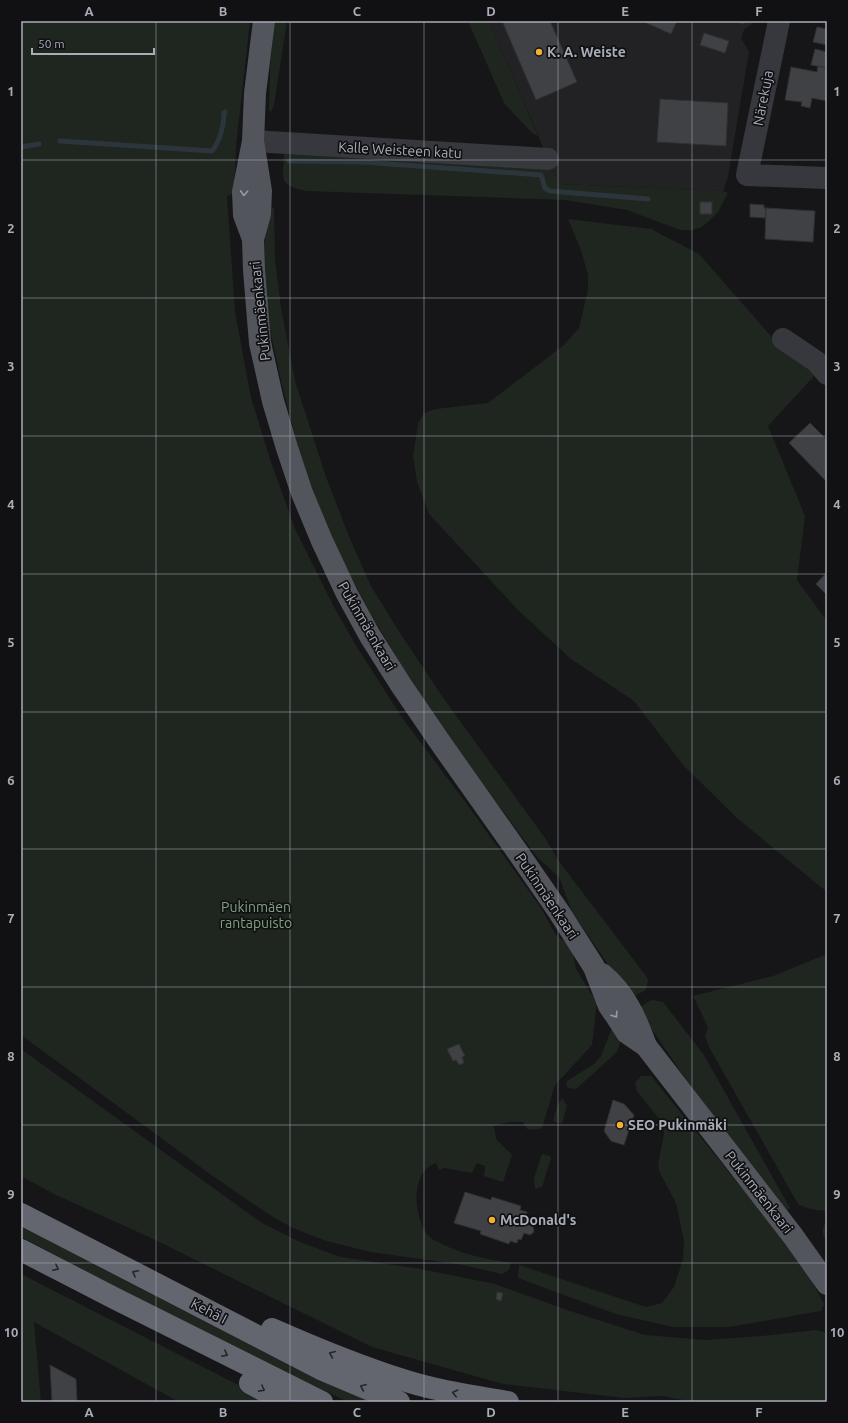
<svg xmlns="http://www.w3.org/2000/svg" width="848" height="1423" viewBox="0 0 848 1423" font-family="Ubuntu,sans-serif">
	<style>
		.built { fill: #222225 }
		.green { fill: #1e261f }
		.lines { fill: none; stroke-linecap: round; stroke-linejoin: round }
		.stream { stroke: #2c353c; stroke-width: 5 }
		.building { fill: #404145; stroke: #303034 }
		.minor { stroke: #37383d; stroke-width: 22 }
		.major { stroke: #53555c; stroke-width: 22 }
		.highway { stroke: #63666e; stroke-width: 22 }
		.oneway { stroke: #979ba6 }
		.oneway2 { stroke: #26262a }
		.grid { fill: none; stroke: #a8adb8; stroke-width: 1; stroke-opacity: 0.55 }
		.poi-dot { fill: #f2b134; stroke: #111113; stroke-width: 1.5 }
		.labels { text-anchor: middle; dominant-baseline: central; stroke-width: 3.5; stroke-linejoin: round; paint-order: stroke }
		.poi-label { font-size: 14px; font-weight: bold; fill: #a8adb8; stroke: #111113; text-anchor: start }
		.street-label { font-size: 14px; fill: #a8adb8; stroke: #111113 }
		.park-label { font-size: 14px; fill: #7fa381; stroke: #111113 }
		.neatline { fill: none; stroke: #a8adb8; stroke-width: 1.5 }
		.grid-label { font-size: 13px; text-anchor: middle; font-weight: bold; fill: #a8adb8 }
	</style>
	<rect width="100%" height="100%" fill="#161618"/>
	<!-- built -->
	<polygon class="built" points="489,21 756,21 744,30 741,38 749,52 728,177 723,191 559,184"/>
	<!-- green -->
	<g class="green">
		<path d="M21 21H250L236 146 234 193 227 196 235 312 251 398 271 462 295 529 334 607 355 644 403 719 469 807 541 908 556 935 572 948 576 969 597 1003 592 1045 555 1085 542 1128 534 1130 527 1129 523 1122H509L494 1126 496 1139 512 1155 503 1182 484 1176 485 1166 477 1163 472 1173 444 1168 439 1170 436 1163C423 1168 419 1177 417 1191 415 1203 420 1229 430 1237 432 1240 437 1241 440 1243 463 1255 487 1259 511 1263L509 1270 502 1274 463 1265 371 1252 326 1241 291 1227 268 1214 210 1174 21 1035Z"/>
		<polygon points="274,21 287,21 274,105 271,112 269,110 270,70"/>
		<polygon points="468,21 489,21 538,136 532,133 504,103"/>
		<path d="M287 151 551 166 559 184 723 191 728 193 718 212 708 222 700 228 691 230H681L672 227 627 210 565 200 306 191C278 184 283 180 284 155Z"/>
		<polygon points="269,205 274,208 275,259 281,308 295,381 326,477 350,539 371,586 398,630 444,699 545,838 558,860 646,976 648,980 646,990 631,998 572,912 559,877 537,857 450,740 406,673 369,611 334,544 316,499 300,455 283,389 267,317 264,282 265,211"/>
		<polygon points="568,219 651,229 699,254 776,342 816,374 768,426 805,516 797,580 827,621 827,892 738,819 684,766 634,701 571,659 518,610 429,514 417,482 413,456 418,424 424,413 436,409 488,403 564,345 579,328 588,290 588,275 581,250"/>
		<path d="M827 954V1211C816 1210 808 1209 798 1204L709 1047 705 1036 708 1027 693 996 773 976Z"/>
		<polygon points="653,1000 663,1002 704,1055 790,1208 786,1211 740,1154 683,1075 638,1009 649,1001"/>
		<polygon points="613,1025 622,1036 617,1052 576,1089 568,1088 566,1085 567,1081 594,1064 601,1056"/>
		<polygon points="21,1049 262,1223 300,1242 340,1257 421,1269 495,1284 570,1311 645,1335 706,1340 761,1336 816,1330 827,1333 827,1402 694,1402 662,1396 624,1398 503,1384 372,1347 147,1236 56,1195 21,1176"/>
		<polygon points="641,1076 651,1076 775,1229 807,1272 824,1304 821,1311 729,1327 673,1327 616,1314 518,1278 519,1265 646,1307 662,1303 674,1287 683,1259 684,1241 676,1203 660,1173 658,1165 664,1134 663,1124 637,1091 635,1083"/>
		<polygon points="562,1098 567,1106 562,1124 553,1121 557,1106"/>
		<polygon points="542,1154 544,1154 550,1156 551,1158 542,1187 535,1189 534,1178"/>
		<path d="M827 1222V1242C822 1235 820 1228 827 1222Z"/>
		<path d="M21 1226C137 1287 252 1347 370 1402H348L173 1317 21 1237Z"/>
		<polygon points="21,1274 260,1396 271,1402 179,1402 34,1322 41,1402 21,1402"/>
	</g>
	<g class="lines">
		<!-- stream -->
		<g class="stream">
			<path d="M60 141 212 151C220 141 224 126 224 113L225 112"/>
			<polyline points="21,147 39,144"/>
			<polyline points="289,161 363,162 541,175 545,188 550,191 648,199"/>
		</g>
	</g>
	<!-- building -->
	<g class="building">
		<polygon points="502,21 550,21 577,82 536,100"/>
		<polygon points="642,21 677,21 671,34"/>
		<polygon points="735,21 745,21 744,24"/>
		<polygon points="817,27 827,29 827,45 813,42"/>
		<polygon points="704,33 729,41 725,53 700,45"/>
		<polygon points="815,49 827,52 827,68 811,65"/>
		<polygon points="818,66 827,68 827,101 812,98 810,108 801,106 802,102 785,100 791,67 817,72"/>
		<polygon points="660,99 728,103 726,146 657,142"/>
		<rect x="700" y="202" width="12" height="12"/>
		<polygon points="750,204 764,205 764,208 766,208 766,218 750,217"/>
		<polygon points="766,208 815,211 813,242 765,239"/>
		<polygon points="810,423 827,440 827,482 789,443"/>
		<polygon points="827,572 827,595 816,584"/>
		<polygon points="459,1044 465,1056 462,1057 464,1063 459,1065 456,1060 453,1061 447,1049"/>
		<polygon points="613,1100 624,1104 634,1115 624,1145 611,1141 604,1131"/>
		<polygon points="465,1192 491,1200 492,1197 521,1206 520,1210 527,1212 526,1216 529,1217 527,1224 533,1227 534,1232 530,1235 524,1233 521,1240 518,1239 517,1243 510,1241 509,1244 480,1234 481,1231 454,1223"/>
		<polygon points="497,1292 503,1293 501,1301 496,1299"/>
		<polygon points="50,1365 76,1379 77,1402 52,1402"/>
	</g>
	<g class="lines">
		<!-- minor -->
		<g class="minor">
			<polyline points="779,21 747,175 827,178"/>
			<polyline points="253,141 548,159"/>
			<polyline points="783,339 817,362 827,374"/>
		</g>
		<!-- major -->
		<g class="major">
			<polyline points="253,141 261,191 260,214 253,239 254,270 260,343 273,401 287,448 302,493 322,541 347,594 370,636 401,685 442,745 519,854 559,912 594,967 609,1006 616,1016 627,1033 646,1046 793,1236 827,1284"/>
			<polyline points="253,239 244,215 243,192 253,141 255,93 264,21"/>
			<path d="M602 974C625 993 636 1018 646 1046"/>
		</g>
		<!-- highway -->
		<g class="highway">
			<polyline points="21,1214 321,1369 399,1402"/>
			<polyline points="21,1250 116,1299 322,1402"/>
			<path d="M272 1329C315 1348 359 1366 403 1380 437 1391 473 1396 508 1402"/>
			<polyline points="250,1383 285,1402"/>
		</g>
	</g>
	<!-- one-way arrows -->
	<defs><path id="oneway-chevron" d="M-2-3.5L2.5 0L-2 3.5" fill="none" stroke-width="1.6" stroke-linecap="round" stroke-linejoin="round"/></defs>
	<g class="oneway">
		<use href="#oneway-chevron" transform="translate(244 193) rotate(93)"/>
		<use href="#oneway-chevron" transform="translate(615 1015) rotate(57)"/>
	</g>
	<g class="oneway2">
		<use href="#oneway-chevron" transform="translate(56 1268) rotate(27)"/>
		<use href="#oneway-chevron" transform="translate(135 1273) rotate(-153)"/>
		<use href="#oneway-chevron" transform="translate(225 1354) rotate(27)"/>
		<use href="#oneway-chevron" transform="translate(332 1354) rotate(-157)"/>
		<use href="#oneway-chevron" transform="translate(363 1387) rotate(-157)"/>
		<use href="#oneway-chevron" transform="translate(262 1389) rotate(28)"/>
		<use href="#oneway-chevron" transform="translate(455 1393) rotate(-167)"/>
	</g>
	<!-- grid -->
	<path class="grid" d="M156 21V1402M290 21V1402M424 21V1402M558 21V1402M692 21V1402M21 160H827M21 298H827M21 436H827M21 574H827M21 712H827M21 849H827M21 987H827M21 1125H827M21 1263H827"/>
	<!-- markers -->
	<g class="poi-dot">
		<circle cx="539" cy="52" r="4"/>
		<circle cx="620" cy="1125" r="4"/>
		<circle cx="492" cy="1220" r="4"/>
	</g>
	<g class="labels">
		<!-- poi labels -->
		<g class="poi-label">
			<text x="547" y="52">K. A. Weiste</text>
			<text x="628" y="1125">SEO Pukinmäki</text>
			<text x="500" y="1220">McDonald's</text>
		</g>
		<!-- street labels -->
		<g class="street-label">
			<text transform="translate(763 98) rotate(-79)">Närekuja</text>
			<text transform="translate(400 150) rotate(3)">Kalle Weisteen katu</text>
			<text transform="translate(260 311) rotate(-96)">Pukinmäenkaari</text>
			<text transform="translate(367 626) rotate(60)">Pukinmäenkaari</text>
			<text transform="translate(547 896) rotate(56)">Pukinmäenkaari</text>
			<text transform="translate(759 1192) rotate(52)">Pukinmäenkaari</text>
			<text transform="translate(209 1311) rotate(27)">Kehä I</text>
		</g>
		<!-- park labels -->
		<g class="park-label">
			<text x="256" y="907">Pukinmäen<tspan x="256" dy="16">rantapuisto</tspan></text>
		</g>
	</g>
	<!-- border -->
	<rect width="848" height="1423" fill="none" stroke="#111113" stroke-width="44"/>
	<!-- scale -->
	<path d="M32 48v6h122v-6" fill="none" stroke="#a8adb8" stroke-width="2"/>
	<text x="38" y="48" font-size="12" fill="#a8adb8" stroke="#111113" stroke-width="3" paint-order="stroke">50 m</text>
	<rect x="22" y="22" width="804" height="1379" class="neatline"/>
	<g class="grid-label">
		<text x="89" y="16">A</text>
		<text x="223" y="16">B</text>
		<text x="357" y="16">C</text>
		<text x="491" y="16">D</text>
		<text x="625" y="16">E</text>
		<text x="759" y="16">F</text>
		<text x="11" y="96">1</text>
		<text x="837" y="96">1</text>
		<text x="11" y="233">2</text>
		<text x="837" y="233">2</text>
		<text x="11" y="371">3</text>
		<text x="837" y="371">3</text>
		<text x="11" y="509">4</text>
		<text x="837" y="509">4</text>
		<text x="11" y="647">5</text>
		<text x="837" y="647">5</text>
		<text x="11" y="785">6</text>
		<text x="837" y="785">6</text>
		<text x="11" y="923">7</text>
		<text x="837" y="923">7</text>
		<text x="11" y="1061">8</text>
		<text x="837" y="1061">8</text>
		<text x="11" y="1199">9</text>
		<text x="837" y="1199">9</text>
		<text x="11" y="1337">10</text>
		<text x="837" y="1337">10</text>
		<text x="89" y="1417">A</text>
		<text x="223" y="1417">B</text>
		<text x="357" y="1417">C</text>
		<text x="491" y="1417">D</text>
		<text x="625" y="1417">E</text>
		<text x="759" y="1417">F</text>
	</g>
</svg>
